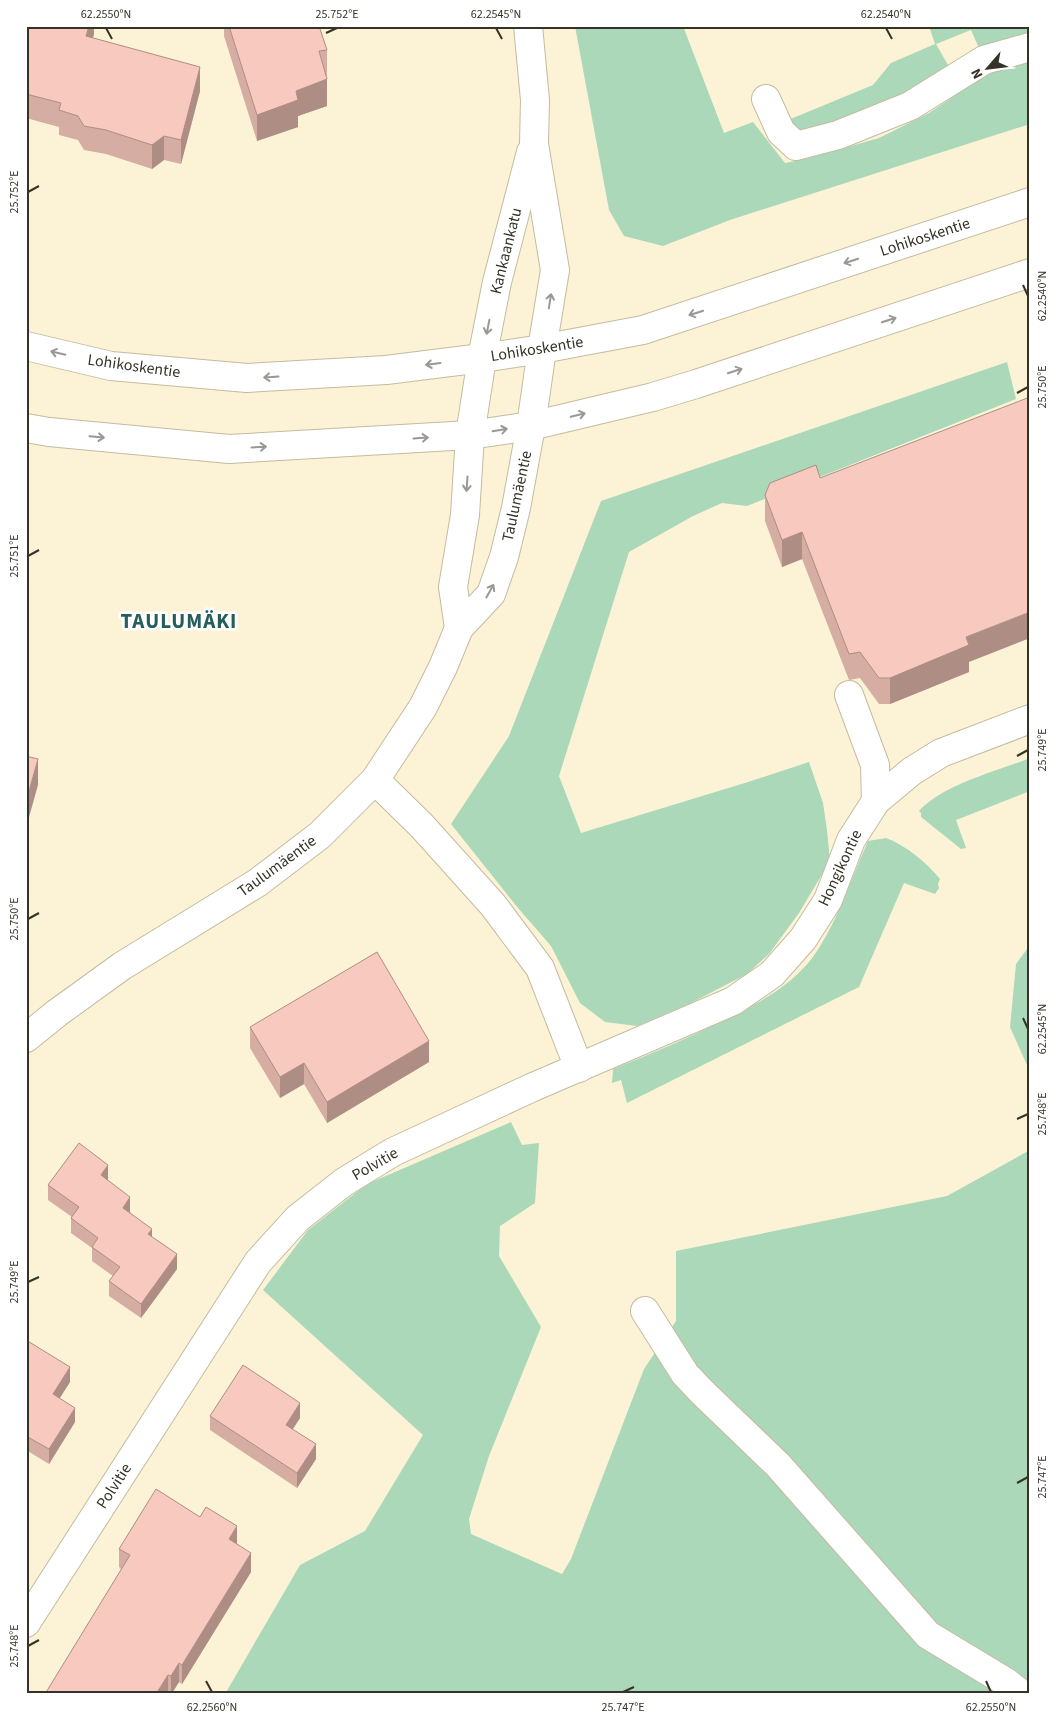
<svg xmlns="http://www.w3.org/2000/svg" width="1056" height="1720" viewBox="0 0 1056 1720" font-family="'Source Sans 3',sans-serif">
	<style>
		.green { fill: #abd8b9 }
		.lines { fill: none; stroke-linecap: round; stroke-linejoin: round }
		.minor-casing { stroke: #c4bba0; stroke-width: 30 }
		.major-casing { stroke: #c4bba0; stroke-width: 30 }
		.minor { stroke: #fff; stroke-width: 28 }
		.major { stroke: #fff; stroke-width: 28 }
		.wall { fill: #d5ada3 }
		.shaded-wall { fill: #ae8d85 }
		.building { fill: #f8c9be; stroke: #ae8d85 }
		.oneway { stroke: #9a9893 }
		.ticks { fill: none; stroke: #353227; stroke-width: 2 }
		.labels { text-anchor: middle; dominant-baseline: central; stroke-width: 5; stroke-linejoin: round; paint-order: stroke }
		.street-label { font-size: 16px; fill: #353227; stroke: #fff }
		.district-label { font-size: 21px; font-weight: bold; letter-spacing: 1px; fill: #265f5a; stroke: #fff }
		.neatline { fill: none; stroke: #353227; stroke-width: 2 }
		.ticks-label { font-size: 12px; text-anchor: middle; fill: #353227 }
	</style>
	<rect width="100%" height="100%" fill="#fcf3d6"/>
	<!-- green -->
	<g class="green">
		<polygon points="575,26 683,26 724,133 753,122 785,163 805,159 879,138 929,113 990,72 1030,59 1030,124 730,220 663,246 624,236 609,210"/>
		<polygon points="929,26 1030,26 1030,33 979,48 971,30 936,44 948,65 902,99 817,131 796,134 788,120 873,85 891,63 935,44"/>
		<polygon points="1007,362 1016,399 747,506 722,503 693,516 629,552 559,776 581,833 748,782 809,762 823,803 827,830 830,861 799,913 769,954 747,974 689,1004 637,1026 605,1022 580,1003 551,946 518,908 451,824 509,736 601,501"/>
		<path d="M1030 758V791L956 820 966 848 961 849 921 817V813L919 811C944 784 995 772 1030 758Z"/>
		<path d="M886 838C907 846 926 862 940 879L938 884 939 888 935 894 904 883 859 987 627 1103 621 1080 612 1083 613 1069C651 1054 688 1038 724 1020 757 1004 790 987 813 957 836 925 852 877 868 841Z"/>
		<polygon points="1030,945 1030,1072 1010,1027 1016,964"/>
		<polygon points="511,1122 522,1145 539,1143 535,1203 500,1226 499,1256 541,1327 489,1456 469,1519 471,1534 562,1574 571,1559 644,1369 676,1321 676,1251 947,1196 1030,1150 1030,1694 225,1694 300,1565 365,1531 423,1435 263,1290 308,1230 367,1184"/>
	</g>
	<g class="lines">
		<!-- minor casing -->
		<g class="minor-casing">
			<g id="minor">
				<polyline points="528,26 535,100 534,144 555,270 542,349"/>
				<polyline points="766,99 781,132 796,146 838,135 910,106 984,60 1030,47"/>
				<polyline points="482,358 497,282 531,152"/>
				<polyline points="849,695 875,765 876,801"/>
				<polyline points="375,780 422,826 493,905 540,968 579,1068"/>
				<polyline points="645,1311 685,1374 702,1392 778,1465 928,1635 1006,1682 1021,1694"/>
				<polyline points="26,1623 258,1262 298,1218 344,1182 393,1152 531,1088 733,1001 772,974 803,939 828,900 851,840 876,801 912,771 941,753 1030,719"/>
			</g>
		</g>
		<!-- major casing -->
		<g class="major-casing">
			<g id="major">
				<polyline points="26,346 111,366 247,378 386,370 482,358 542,349 643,330 1030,202"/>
				<polyline points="26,428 49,432 229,449 470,435 531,426 653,397 696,384 1030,273"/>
				<polyline points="459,628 453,587 465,515 470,435 482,358"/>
				<polyline points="26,1038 57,1013 122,966 257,883 320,835 375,780 423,707 443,667 459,628 491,594 504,557 516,508 531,426 542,349"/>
			</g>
		</g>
		<!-- minor -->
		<use href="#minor" class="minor"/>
		<!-- major -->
		<use href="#major" class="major"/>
	</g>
	<!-- wall -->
	<g class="wall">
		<polygon points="26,26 94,26 94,34 93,38 200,91 181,164 164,160 152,169 106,154 84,150 78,140 59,135 59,127 26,118"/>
		<polygon points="224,26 319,26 327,50 327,76 326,76 327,106 298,116 298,127 257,141 224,36"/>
		<polygon points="820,478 969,662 969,672 890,704 879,704 860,678 849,680 802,559 782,567 765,521 765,495"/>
		<polygon points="250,1027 429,1062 327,1123 304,1084 280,1098 250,1048"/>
		<polygon points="108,1180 130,1212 152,1237 177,1269 141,1318 109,1296 109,1281 113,1276 92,1261 92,1248 71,1233 71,1218 72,1217 48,1200 48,1185"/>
		<polygon points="26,1340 70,1382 59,1398 75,1422 49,1464 26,1450"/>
		<polygon points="210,1416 300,1418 292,1429 316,1459 297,1488 210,1430"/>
		<polygon points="237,1544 251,1572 182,1684 179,1682 172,1694 169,1694 168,1693 121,1569 119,1567 119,1549"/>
	</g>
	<!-- shaded-wall -->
	<g class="shaded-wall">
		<polygon points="89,26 94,26 94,34 86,60 86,36"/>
		<polygon points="200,67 200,91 181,164 181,140"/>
		<polygon points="327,79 327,106 298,116 298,127 257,141 257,115 296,91"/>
		<polygon points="164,136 164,160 152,169 152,145"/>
		<polygon points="802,532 802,559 782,567 782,540"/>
		<polygon points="1030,612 1030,638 969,662 969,672 890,704 890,678 966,637"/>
		<polygon points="38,759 38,785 26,828 26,802"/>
		<polygon points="429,1041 429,1062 327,1123 327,1102"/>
		<polygon points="304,1063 304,1084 280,1098 280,1077"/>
		<polygon points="108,1165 108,1180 101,1190 101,1175"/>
		<polygon points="130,1197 130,1212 123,1222 123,1208"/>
		<polygon points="152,1229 152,1243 148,1234"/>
		<polygon points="177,1254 177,1269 141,1318 141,1304"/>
		<polygon points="70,1367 70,1382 53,1409 53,1394"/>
		<polygon points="300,1403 300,1418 286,1440 286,1425"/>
		<polygon points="75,1408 75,1422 49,1464 49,1449"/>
		<polygon points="316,1444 316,1459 297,1488 297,1473"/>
		<polygon points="237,1526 237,1544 229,1558 229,1539"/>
		<polygon points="251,1553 251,1572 182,1684 182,1665"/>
		<polygon points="179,1663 179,1682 171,1694 171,1676"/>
		<polygon points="168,1675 168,1693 156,1694"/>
	</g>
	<!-- building -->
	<g class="building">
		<polygon points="26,26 89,26 86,36 200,67 181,140 164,136 152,145 106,130 84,126 78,116 59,110 61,103 26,94"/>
		<polygon points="229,26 319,26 327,50 319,51 327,79 296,91 298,100 257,115"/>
		<polygon points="1030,397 1030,560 1028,561 1030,565 1030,612 966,637 969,645 890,678 879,678 860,652 849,654 802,532 782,540 765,495 770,483 816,465 820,478"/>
		<polygon points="26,756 38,759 26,802"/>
		<polygon points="377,952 429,1041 327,1102 304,1063 280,1077 250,1027"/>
		<polygon points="79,1143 108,1165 101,1175 130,1197 123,1208 152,1229 148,1234 177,1254 141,1304 109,1281 120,1267 92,1247 98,1238 71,1218 79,1207 48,1185"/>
		<polygon points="26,1340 70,1367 53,1394 75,1408 49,1449 26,1436"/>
		<polygon points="243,1365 300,1403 286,1425 316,1444 297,1473 210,1416"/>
		<polygon points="156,1489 200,1517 206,1507 237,1526 229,1539 251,1553 182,1665 179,1663 171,1676 168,1675 156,1694 45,1694 130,1555 119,1549"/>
	</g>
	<!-- one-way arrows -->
	<defs><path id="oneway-shaft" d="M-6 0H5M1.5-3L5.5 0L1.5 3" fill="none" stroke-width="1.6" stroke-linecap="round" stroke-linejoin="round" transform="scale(1.25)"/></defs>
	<g class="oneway">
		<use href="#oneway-shaft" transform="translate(851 261) rotate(162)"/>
		<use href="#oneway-shaft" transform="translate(550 301) rotate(-81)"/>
		<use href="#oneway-shaft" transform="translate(696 313) rotate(162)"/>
		<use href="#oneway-shaft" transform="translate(889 320) rotate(-18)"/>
		<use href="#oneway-shaft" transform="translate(488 327) rotate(101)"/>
		<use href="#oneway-shaft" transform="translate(58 353) rotate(-167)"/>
		<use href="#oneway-shaft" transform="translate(433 364) rotate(173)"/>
		<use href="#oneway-shaft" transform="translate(735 371) rotate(-18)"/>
		<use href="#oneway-shaft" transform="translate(271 377) rotate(176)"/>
		<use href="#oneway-shaft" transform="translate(578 415) rotate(-13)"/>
		<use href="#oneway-shaft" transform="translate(500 430) rotate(-9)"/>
		<use href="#oneway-shaft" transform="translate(97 437) rotate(5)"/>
		<use href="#oneway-shaft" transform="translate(421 438) rotate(-4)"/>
		<use href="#oneway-shaft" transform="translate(259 447) rotate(-3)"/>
		<use href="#oneway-shaft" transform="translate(467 484) rotate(94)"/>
		<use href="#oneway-shaft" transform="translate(490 591) rotate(-61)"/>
	</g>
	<!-- ticks -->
	<path class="ticks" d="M106 28 112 39M496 28 502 39M886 28 892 39M326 33 337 28M28 192 39 186M1023 285 1028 296M1017 393 1028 387M28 556 39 550M1017 756 1028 750M28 919 39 913M1023 1018 1028 1029M1017 1119 1028 1114M28 1282 39 1277M1017 1483 1028 1477M28 1646 39 1640M206 1681 212 1692M986 1681 991 1692M623 1692 634 1687"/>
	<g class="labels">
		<!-- street labels -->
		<g class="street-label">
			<text transform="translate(925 237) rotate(-18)">Lohikoskentie</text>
			<text transform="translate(506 251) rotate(-76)">Kankaankatu</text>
			<text transform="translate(537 349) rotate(-9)">Lohikoskentie</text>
			<text transform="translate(134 366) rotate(8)">Lohikoskentie</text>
			<text transform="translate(517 496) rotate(-78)">Taulumäentie</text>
			<text transform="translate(277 866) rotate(-36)">Taulumäentie</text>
			<text transform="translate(840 868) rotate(-65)">Hongikontie</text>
			<text transform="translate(375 1164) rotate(-30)">Polvitie</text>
			<text transform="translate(114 1486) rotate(-57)">Polvitie</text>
		</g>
		<!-- district labels -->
		<g class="district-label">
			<text x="179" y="621">TAULUMÄKI</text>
		</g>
	</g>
	<!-- border -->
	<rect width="1056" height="1720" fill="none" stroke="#ffffff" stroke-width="55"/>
	<!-- north arrow -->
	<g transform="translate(988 68) rotate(242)" stroke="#ffffff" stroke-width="4" paint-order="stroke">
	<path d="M0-4L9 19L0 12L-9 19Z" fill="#353227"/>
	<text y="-8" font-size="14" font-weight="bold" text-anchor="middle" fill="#353227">N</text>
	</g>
	<rect x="28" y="28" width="1000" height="1664" class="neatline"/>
	<g class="ticks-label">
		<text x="106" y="18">62.2550°N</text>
		<text x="337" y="18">25.752°E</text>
		<text x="496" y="18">62.2545°N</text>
		<text x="886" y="18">62.2540°N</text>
		<text transform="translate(14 192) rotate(-90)" y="4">25.752°E</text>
		<text transform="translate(1042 296) rotate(-90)" y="4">62.2540°N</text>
		<text transform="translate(1042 387) rotate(-90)" y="4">25.750°E</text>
		<text transform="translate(14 556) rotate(-90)" y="4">25.751°E</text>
		<text transform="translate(1042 750) rotate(-90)" y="4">25.749°E</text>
		<text transform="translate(14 919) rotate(-90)" y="4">25.750°E</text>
		<text transform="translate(1042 1029) rotate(-90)" y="4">62.2545°N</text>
		<text transform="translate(1042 1114) rotate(-90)" y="4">25.748°E</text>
		<text transform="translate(14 1282) rotate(-90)" y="4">25.749°E</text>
		<text transform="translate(1042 1477) rotate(-90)" y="4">25.747°E</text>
		<text transform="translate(14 1646) rotate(-90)" y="4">25.748°E</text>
		<text x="212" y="1711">62.2560°N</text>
		<text x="623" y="1711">25.747°E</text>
		<text x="991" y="1711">62.2550°N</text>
	</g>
</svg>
